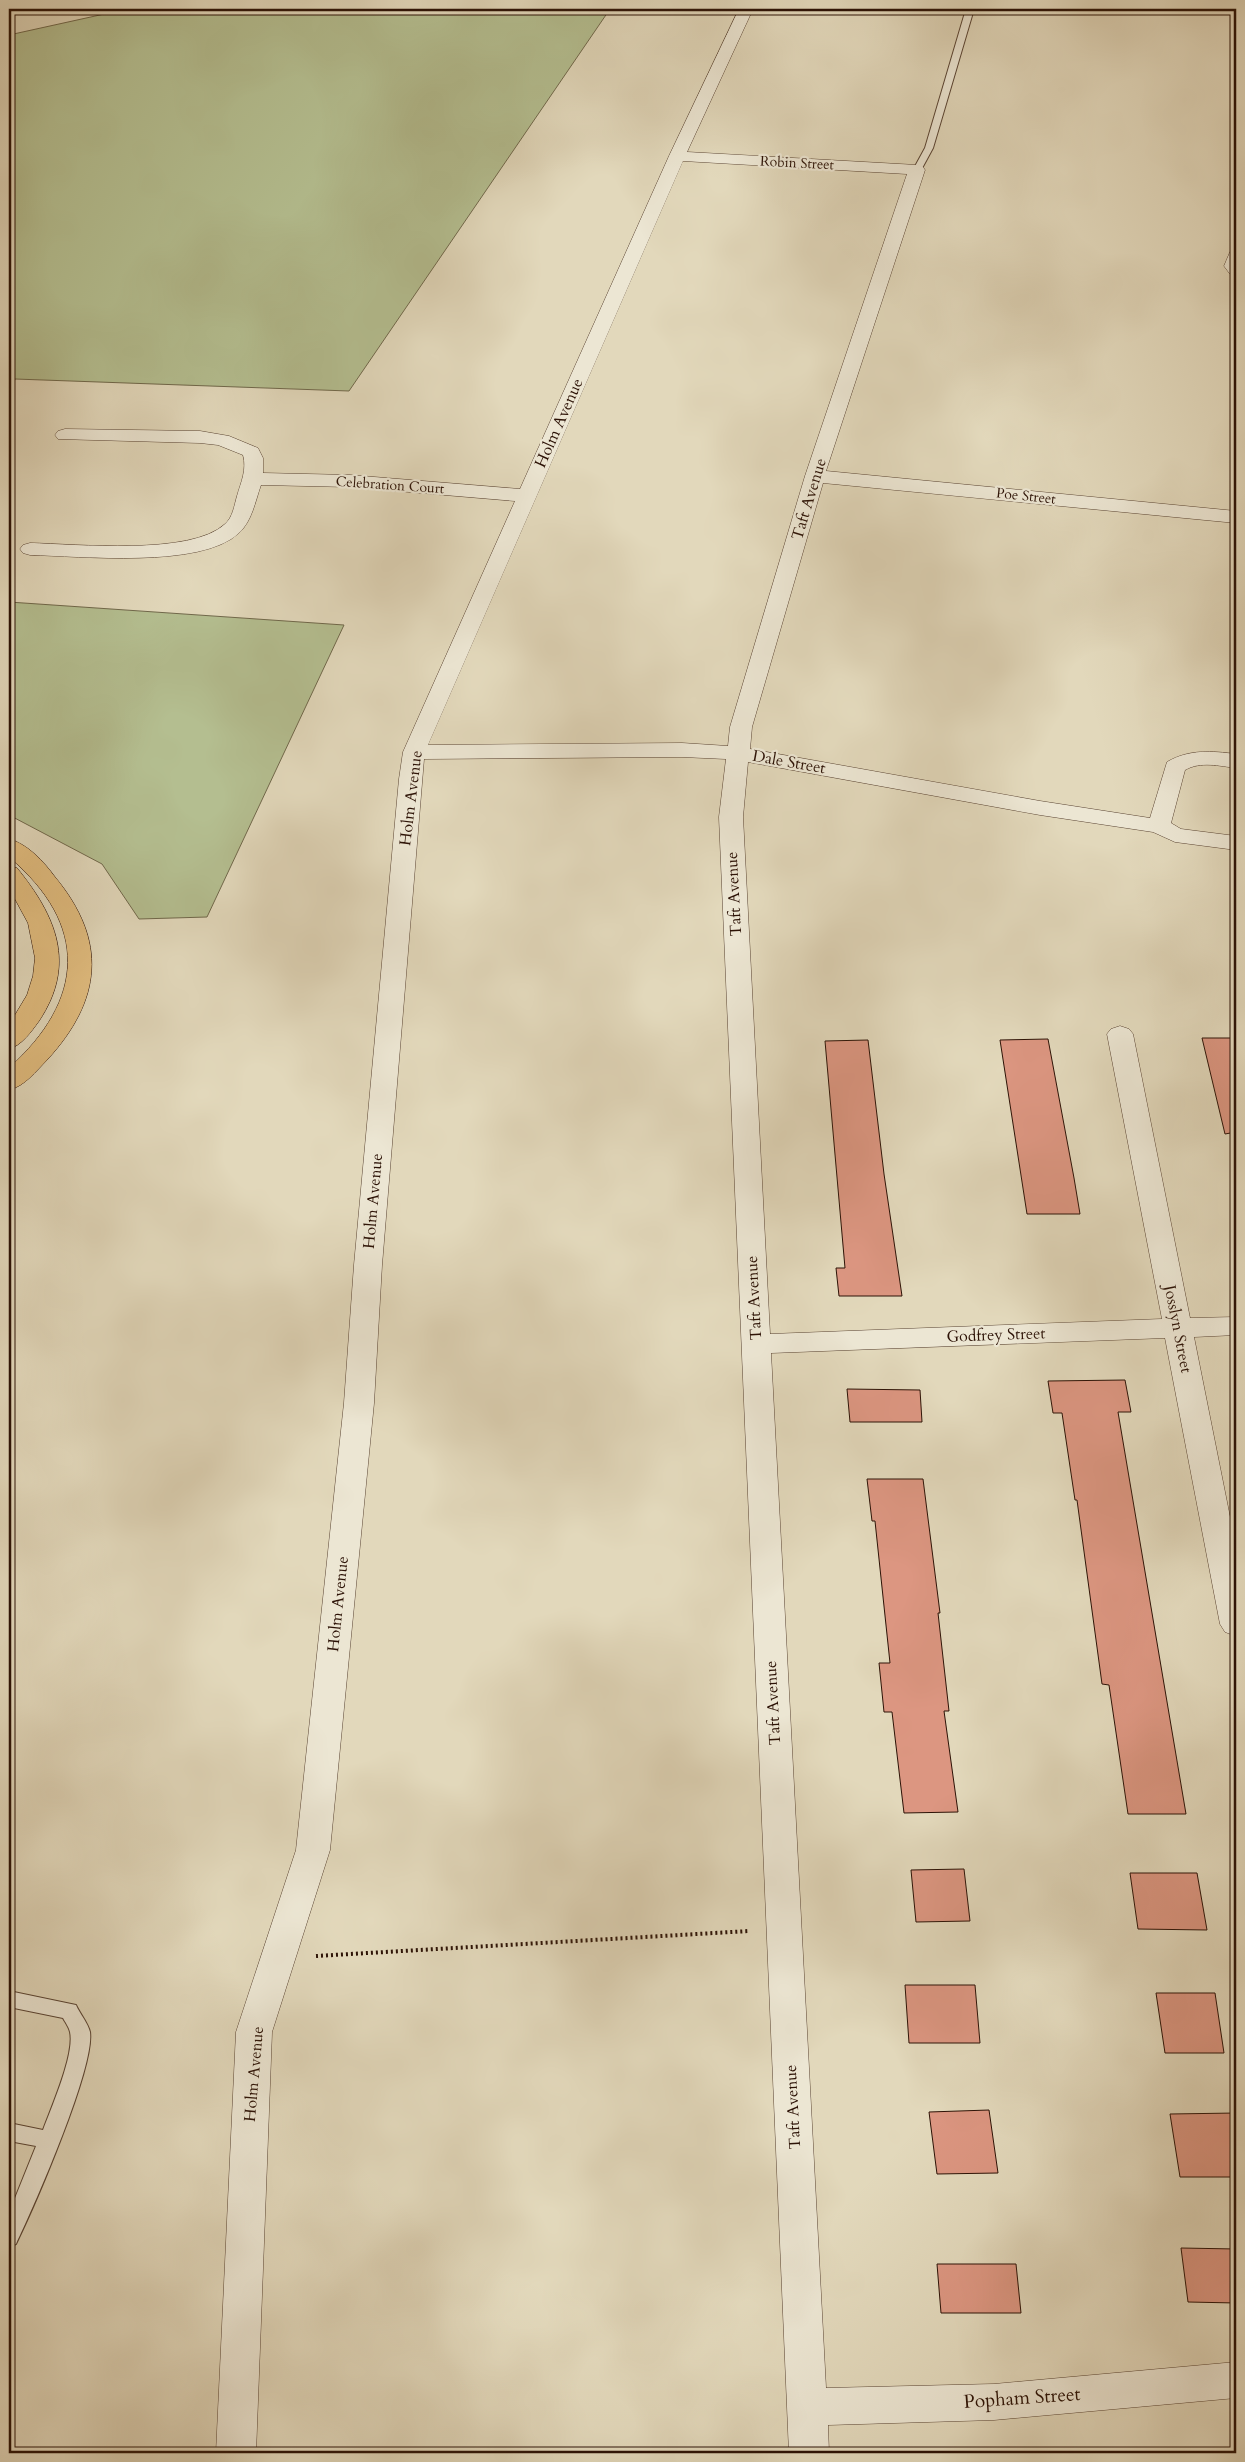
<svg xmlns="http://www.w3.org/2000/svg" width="1245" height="2462" viewBox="0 0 1245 2462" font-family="Cardo,serif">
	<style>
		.green { fill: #b4be90; stroke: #70684b }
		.building { fill: #dc9681; stroke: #2c1206 }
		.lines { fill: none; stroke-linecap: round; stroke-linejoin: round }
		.lane-casing { stroke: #5a4433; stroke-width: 2 }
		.street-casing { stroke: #5a4433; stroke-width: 1 }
		.highway-casing { stroke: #2c1206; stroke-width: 1 }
		.path { stroke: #2c1206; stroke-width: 4; stroke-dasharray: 2 3; stroke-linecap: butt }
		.lane { fill: #ece6d3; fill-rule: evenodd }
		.street { fill: #ece6d3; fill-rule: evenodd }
		.highway { fill: #e1bc7e; fill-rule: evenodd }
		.labels { text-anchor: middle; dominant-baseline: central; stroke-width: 4.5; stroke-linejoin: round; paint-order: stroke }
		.far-street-label { font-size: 14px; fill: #2c1206; stroke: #ece6d3 }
		.street-label { font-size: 16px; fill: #2c1206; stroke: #ece6d3 }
		.near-street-label { font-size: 19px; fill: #2c1206; stroke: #ece6d3 }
	</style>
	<rect width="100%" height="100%" fill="#e2d8bb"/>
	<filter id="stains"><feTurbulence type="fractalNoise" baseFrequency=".004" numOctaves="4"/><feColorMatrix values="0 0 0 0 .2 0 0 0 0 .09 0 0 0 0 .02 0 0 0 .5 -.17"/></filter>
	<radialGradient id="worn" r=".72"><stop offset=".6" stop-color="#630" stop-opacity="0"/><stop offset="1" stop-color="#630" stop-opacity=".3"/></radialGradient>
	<!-- green -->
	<g class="green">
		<polygon points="127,9 610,9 349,391 15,379 9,399 9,35"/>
		<polygon points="9,602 344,625 207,917 139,919 102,864 9,815"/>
	</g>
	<!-- building -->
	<g class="building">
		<polygon points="1202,1038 1236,1038 1236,1132 1225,1134"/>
		<polygon points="1048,1039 1074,1178 1080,1214 1027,1214 1000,1040"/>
		<polygon points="868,1040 884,1174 902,1296 839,1296 836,1268 845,1268 825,1041"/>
		<polygon points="1125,1380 1131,1412 1118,1412 1186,1814 1128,1814 1109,1685 1102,1684 1077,1500 1075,1500 1062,1413 1053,1413 1048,1381"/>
		<polygon points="847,1389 920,1390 922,1422 850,1422"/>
		<polygon points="867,1479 923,1479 940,1613 938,1613 949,1711 944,1711 958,1812 904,1813 892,1712 884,1712 879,1663 890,1663 875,1521 872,1521"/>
		<polygon points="964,1869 970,1921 916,1922 911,1870"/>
		<polygon points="1130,1873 1197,1873 1207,1930 1138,1929"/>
		<polygon points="905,1985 975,1985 980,2043 909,2043"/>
		<polygon points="1156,1993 1215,1993 1224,2053 1165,2053"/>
		<polygon points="989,2110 998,2173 937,2174 929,2112"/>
		<polygon points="1236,2113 1236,2177 1180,2177 1170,2114"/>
		<polygon points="1181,2248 1236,2249 1236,2303 1188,2302"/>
		<polygon points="937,2264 1016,2264 1021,2313 941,2313"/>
	</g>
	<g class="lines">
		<!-- lane casing -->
		<g class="lane-casing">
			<g id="lane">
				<polygon points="966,9 974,9 933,148 920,172 914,172 913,170 925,148"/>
				<path d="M9 1991 76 2005C80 2014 88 2023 90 2032 95 2067 34 2207 16 2244L9 2247V2213L36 2146 9 2141V2123L43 2130C51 2108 75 2054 70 2032 69 2027 65 2022 63 2018L9 2007Z"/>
			</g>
		</g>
		<!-- street casing -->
		<g class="street-casing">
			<g id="street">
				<path d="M739 9H753L687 152 917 165 923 167 925 170 826 471 1236 511V523L823 483 752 727 750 749 1040 801 1150 818 1167 762C1189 749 1212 751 1236 754V768C1219 766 1201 761 1185 770L1171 823 1181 829 1236 836V850L1175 842 1153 832 1040 815 748 762 743 817 770 1334 1162 1319 1107 1034 1111 1029 1120 1026 1129 1029 1133 1034 1190 1318 1236 1317V1335L1194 1337 1236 1547V1636L1225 1632 1220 1624 1165 1338 771 1353 826 2388 994 2384 1236 2362V2398L994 2420 828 2425 829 2453H789L719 817 726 759 682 757 424 759 382 1265 374 1403 330 1850 272 2032 256 2453H216L236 2032 296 1850 344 1403 354 1265 399 779 403 752 515 501 350 487 261 485C255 502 252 521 239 533 201 569 80 556 30 555L23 553 20 549 23 545 30 543C76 544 191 556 225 524 233 517 234 506 237 496 241 482 247 470 243 455L218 445 200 443 58 439 55 435 58 431 65 429 200 431 229 436 258 448 263 458V473L350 475 520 489 669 156ZM683 161 907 174 805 476 730 727 728 746 682 743 428 745Z"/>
				<polygon points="1236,251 1236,275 1230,274 1224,266 1230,252"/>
			</g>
		</g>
		<!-- highway casing -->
		<g class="highway-casing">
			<g id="highway">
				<path d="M9 839C28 844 44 862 55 877 108 941 102 1000 47 1060 36 1071 25 1086 9 1090V1068C85 1000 90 925 9 857Z"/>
				<path d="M9 866 17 868C56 916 77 964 39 1021 31 1032 22 1045 9 1049V1025L27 995 33 976 35 958 28 923 9 888Z"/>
			</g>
		</g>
		<!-- path -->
		<polyline class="path" points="316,1956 749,1931"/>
		<!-- lane -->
		<use href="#lane" class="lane"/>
		<!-- street -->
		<use href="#street" class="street"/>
		<!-- highway -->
		<use href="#highway" class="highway"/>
	</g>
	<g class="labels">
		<!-- far-street labels -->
		<g class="far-street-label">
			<text transform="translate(797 163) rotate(3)">Robin Street</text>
			<text transform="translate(390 485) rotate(4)">Celebration Court</text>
			<text transform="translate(1026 496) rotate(6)">Poe Street</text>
		</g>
		<!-- street labels -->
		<g class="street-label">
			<text transform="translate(559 423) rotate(-66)">Holm Avenue</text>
			<text transform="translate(809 499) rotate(-73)">Taft Avenue</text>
			<text transform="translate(789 762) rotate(10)">Dale Street</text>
			<text transform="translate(411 798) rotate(-83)">Holm Avenue</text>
			<text transform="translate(734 894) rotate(-93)">Taft Avenue</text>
			<text transform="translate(373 1201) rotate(-85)">Holm Avenue</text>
			<text transform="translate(754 1298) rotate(-93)">Taft Avenue</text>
			<text transform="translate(1178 1329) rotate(79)">Josslyn Street</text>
			<text transform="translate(996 1335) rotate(-2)">Godfrey Street</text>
			<text transform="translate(338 1604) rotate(-84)">Holm Avenue</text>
			<text transform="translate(773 1703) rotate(-93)">Taft Avenue</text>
			<text transform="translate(254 2074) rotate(-85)">Holm Avenue</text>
			<text transform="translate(793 2107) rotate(-93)">Taft Avenue</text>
		</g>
		<!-- near-street labels -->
		<g class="near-street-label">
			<text transform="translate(1022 2398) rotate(-4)">Popham Street</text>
		</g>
	</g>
	<!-- margin -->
	<rect width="1245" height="2462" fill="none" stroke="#e2d8bb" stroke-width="30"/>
	<rect x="10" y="10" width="1225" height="2442" fill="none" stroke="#2c1206" stroke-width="2.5"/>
	<rect x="15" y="15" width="1215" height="2432" fill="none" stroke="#2c1206"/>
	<rect width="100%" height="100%" filter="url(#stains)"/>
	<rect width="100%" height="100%" fill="url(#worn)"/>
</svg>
